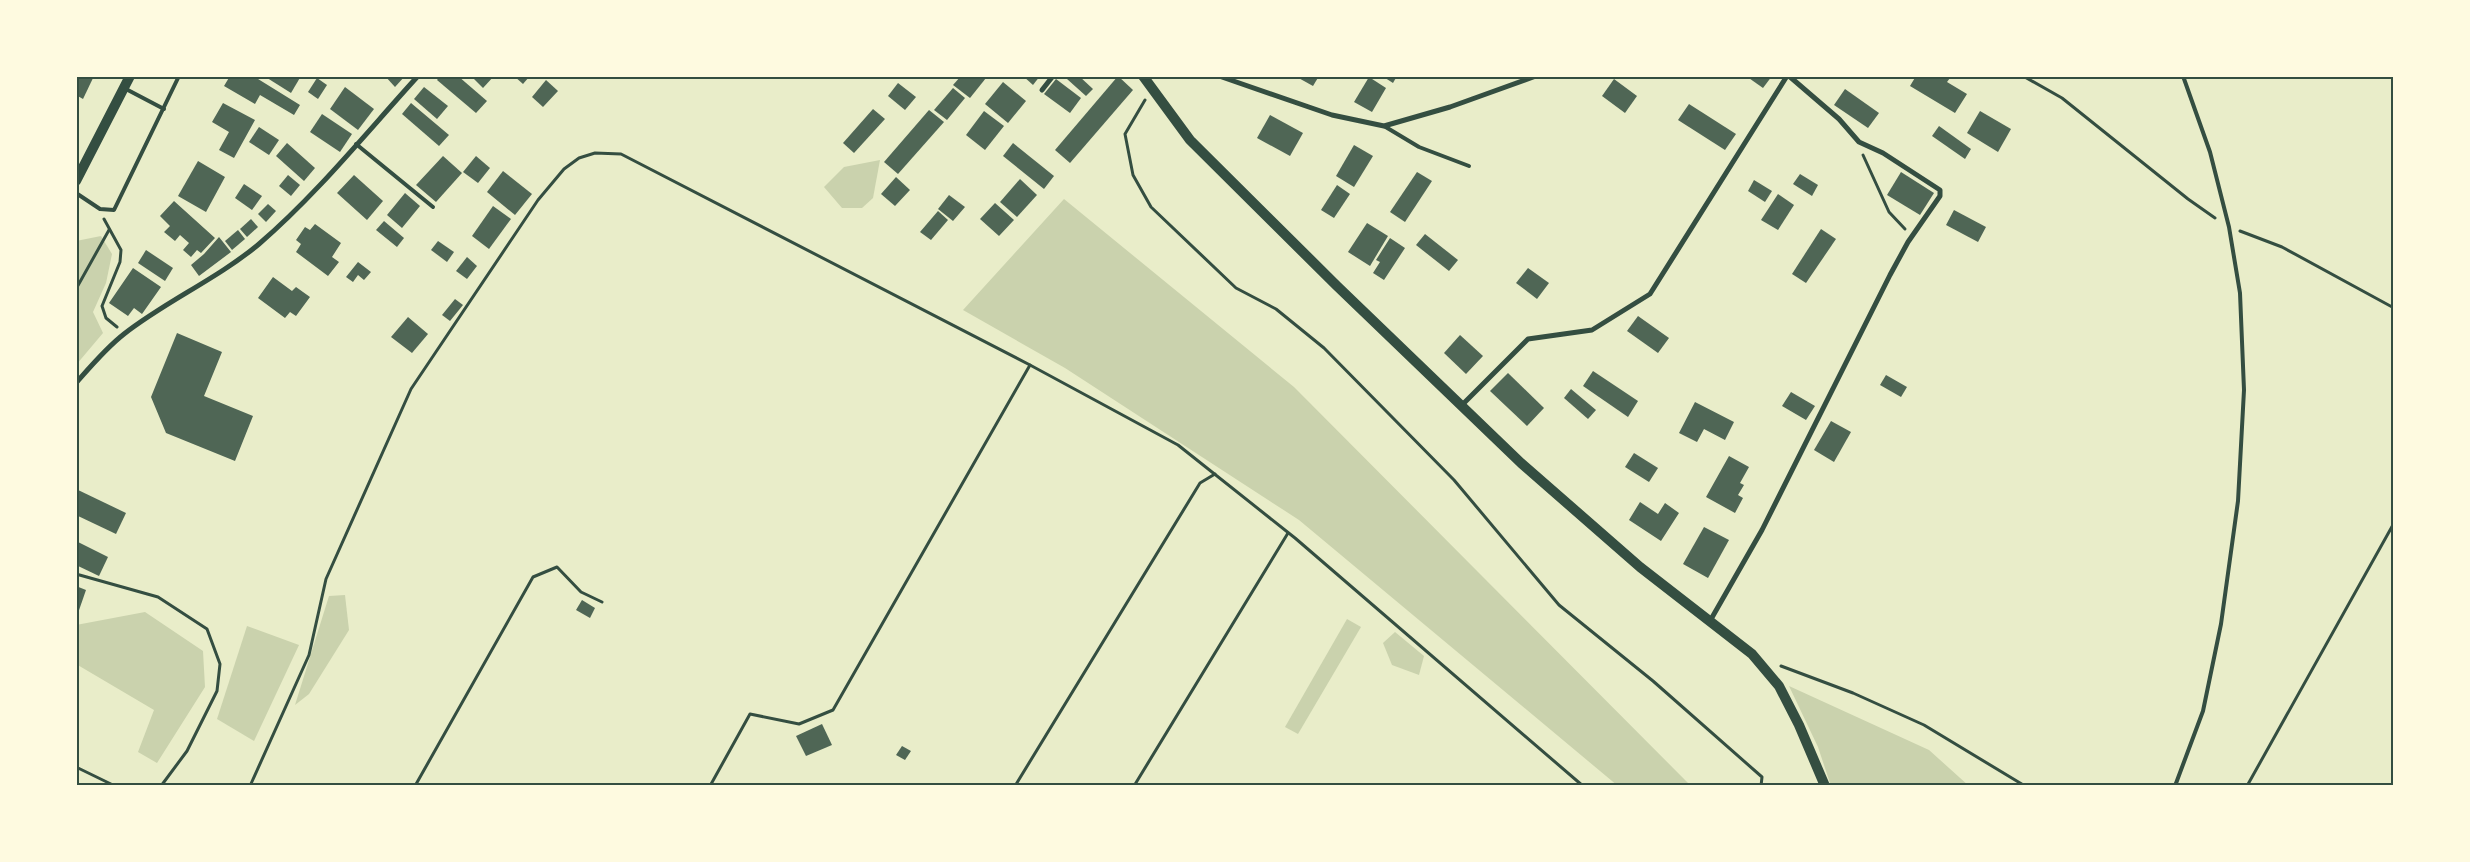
<svg xmlns="http://www.w3.org/2000/svg" width="2470" height="862" viewBox="0 0 2470 862" font-family="'DejaVu Sans',sans-serif">
	<style>
		.green { fill: #cad2ad }
		.building { fill: #4f6655 }
		.lines { fill: none; stroke-linecap: round; stroke-linejoin: round }
		.path { stroke: #344e41; stroke-width: 3 }
		.service { stroke: #344e41; stroke-width: 4 }
		.minor { stroke: #344e41; stroke-width: 5 }
		.secondary { stroke: #344e41; stroke-width: 10 }
		.neatline { fill: none; stroke: #344e41; stroke-width: 2 }
	</style>
	<rect width="100%" height="100%" fill="#e9edc9"/>
	<!-- green -->
	<g class="green">
		<polygon points="880,160 873,198 862,208 842,208 824,187 844,167"/>
		<polygon points="1064,199 1294,387 1691,786 1618,786 1299,520 1065,368 963,310"/>
		<polygon points="101,236 112,254 106,283 93,312 103,333 76,365 76,241"/>
		<polygon points="345,595 349,630 309,694 295,705 329,596"/>
		<polygon points="145,612 203,651 205,687 157,763 138,752 154,710 76,664 76,625"/>
		<polygon points="1347,619 1361,627 1298,734 1285,727"/>
		<polygon points="247,626 299,645 254,741 217,719"/>
		<polygon points="1395,632 1424,656 1419,675 1392,665 1383,643"/>
		<polygon points="1789,686 1929,750 1969,786 1831,786 1818,747"/>
	</g>
	<!-- building -->
	<g class="building">
		<polygon points="76,76 94,76 83,99 76,95"/>
		<polygon points="230,76 253,76 300,105 294,115 260,95 255,104 224,86"/>
		<polygon points="264,76 301,76 291,93"/>
		<polygon points="385,76 405,76 395,87"/>
		<polygon points="440,76 458,76 487,101 476,113 437,80"/>
		<polygon points="471,76 494,76 483,88"/>
		<polygon points="514,76 528,76 529,77 523,84"/>
		<polygon points="961,76 983,76 986,78 970,98 953,85"/>
		<polygon points="1023,76 1040,76 1033,85"/>
		<polygon points="1069,76 1079,76 1093,89 1086,96 1067,79"/>
		<polygon points="1118,76 1133,90 1070,163 1055,150"/>
		<polygon points="1295,76 1319,76 1313,86"/>
		<polygon points="1382,76 1397,76 1393,83"/>
		<polygon points="1746,76 1772,76 1763,88"/>
		<polygon points="1916,76 1947,76 1950,78 1947,82 1967,94 1955,113 1910,86"/>
		<polygon points="1369,77 1386,88 1372,112 1354,102"/>
		<polygon points="317,78 327,85 318,99 308,92"/>
		<polygon points="1056,79 1081,98 1070,113 1044,94"/>
		<polygon points="1614,79 1637,96 1625,113 1602,96"/>
		<polygon points="546,80 558,91 543,107 532,97"/>
		<polygon points="1003,82 1026,101 1008,123 985,104"/>
		<polygon points="898,83 916,97 905,110 888,96"/>
		<polygon points="345,87 374,109 358,130 330,109"/>
		<polygon points="424,87 448,106 437,119 414,99"/>
		<polygon points="953,88 965,98 947,120 934,110"/>
		<polygon points="1845,89 1879,113 1868,128 1834,105"/>
		<polygon points="223,103 255,120 234,158 219,150 229,132 212,122"/>
		<polygon points="411,103 449,135 439,146 402,114"/>
		<polygon points="1689,104 1736,134 1725,150 1678,120"/>
		<polygon points="873,109 885,119 854,153 843,143"/>
		<polygon points="929,110 944,122 898,174 884,162"/>
		<polygon points="984,111 1004,126 985,150 966,135"/>
		<polygon points="1980,111 2011,129 1998,152 1967,133"/>
		<polygon points="322,114 352,134 340,152 310,132"/>
		<polygon points="1270,115 1303,133 1290,156 1257,138"/>
		<polygon points="1939,126 1971,149 1965,159 1932,136"/>
		<polygon points="259,127 279,140 269,155 249,142"/>
		<polygon points="287,143 315,168 304,181 276,156"/>
		<polygon points="1013,143 1054,176 1044,189 1003,156"/>
		<polygon points="1354,145 1373,156 1354,187 1336,176"/>
		<polygon points="443,156 462,173 436,202 416,185"/>
		<polygon points="476,156 490,168 478,183 463,172"/>
		<polygon points="198,161 225,177 206,212 178,196"/>
		<polygon points="503,171 532,194 515,215 487,192"/>
		<polygon points="1417,172 1432,181 1405,222 1390,212"/>
		<polygon points="1901,172 1934,193 1920,215 1887,195"/>
		<polygon points="1800,174 1818,185 1812,196 1793,184"/>
		<polygon points="288,175 300,185 291,196 279,186"/>
		<polygon points="354,175 383,201 367,220 337,193"/>
		<polygon points="896,177 910,190 895,206 881,194"/>
		<polygon points="1020,179 1037,195 1017,217 1000,202"/>
		<polygon points="1754,180 1772,191 1765,202 1748,191"/>
		<polygon points="244,184 262,196 252,210 235,198"/>
		<polygon points="1337,185 1350,194 1334,218 1321,210"/>
		<polygon points="405,193 420,206 402,228 387,215"/>
		<polygon points="1778,194 1794,205 1778,230 1761,220"/>
		<polygon points="949,195 965,207 953,221 938,209"/>
		<polygon points="174,201 215,238 201,253 197,250 191,257 183,250 189,243 180,235 175,241 164,232 170,226 160,216"/>
		<polygon points="995,203 1014,220 999,236 980,219"/>
		<polygon points="268,204 276,211 266,222 258,214"/>
		<polygon points="493,206 511,219 489,249 472,236"/>
		<polygon points="1954,210 1986,227 1978,242 1946,225"/>
		<polygon points="938,211 948,220 931,240 920,232"/>
		<polygon points="251,219 258,227 247,237 240,229"/>
		<polygon points="384,221 404,238 397,247 376,230"/>
		<polygon points="1367,223 1388,236 1370,266 1348,252"/>
		<polygon points="315,224 341,243 332,257 339,262 328,276 296,252 301,244 296,240 305,227 310,230"/>
		<polygon points="1821,229 1836,239 1806,283 1792,274"/>
		<polygon points="238,230 245,239 232,250 225,241"/>
		<polygon points="1425,234 1458,260 1449,271 1416,245"/>
		<polygon points="219,237 231,252 199,276 191,265 204,254"/>
		<polygon points="1390,238 1405,248 1384,280 1373,273 1380,262 1376,260"/>
		<polygon points="438,241 454,252 447,262 431,250"/>
		<polygon points="146,250 173,268 165,281 138,263"/>
		<polygon points="467,257 477,266 467,279 456,271"/>
		<polygon points="358,262 371,272 364,280 358,275 353,282 346,277"/>
		<polygon points="133,268 161,287 142,314 134,308 128,316 109,303"/>
		<polygon points="1528,268 1549,283 1537,299 1516,283"/>
		<polygon points="273,277 292,291 296,287 310,297 296,316 290,312 285,318 258,298"/>
		<polygon points="455,299 463,305 450,321 442,315"/>
		<polygon points="1638,316 1669,338 1658,353 1627,331"/>
		<polygon points="408,317 428,334 412,353 391,337"/>
		<polygon points="177,333 222,352 204,396 253,416 235,461 166,433 151,397"/>
		<polygon points="1460,335 1483,356 1466,374 1444,353"/>
		<polygon points="1593,371 1638,401 1628,417 1583,386"/>
		<polygon points="1508,373 1544,408 1527,426 1490,391"/>
		<polygon points="1886,375 1907,387 1901,397 1880,385"/>
		<polygon points="1571,389 1596,410 1588,419 1564,398"/>
		<polygon points="1791,392 1815,406 1806,420 1782,406"/>
		<polygon points="1695,402 1734,422 1725,440 1704,429 1697,442 1679,433"/>
		<polygon points="1831,421 1851,432 1834,462 1814,450"/>
		<polygon points="1634,453 1658,468 1649,482 1625,467"/>
		<polygon points="1729,456 1749,467 1740,483 1744,485 1738,495 1743,498 1735,513 1706,497"/>
		<polygon points="76,489 126,513 116,534 76,515"/>
		<polygon points="1640,502 1658,514 1665,503 1679,513 1661,541 1629,520"/>
		<polygon points="1704,527 1729,540 1708,578 1683,564"/>
		<polygon points="76,541 108,557 99,576 76,565"/>
		<polygon points="76,586 86,590 77,616 76,616"/>
		<polygon points="582,600 595,608 590,618 576,610"/>
		<polygon points="822,724 832,745 806,756 796,736"/>
		<polygon points="902,746 911,751 905,760 896,755"/>
	</g>
	<g class="lines">
		<!-- path -->
		<g class="path">
			<polyline points="2023,76 2062,98 2188,199 2215,218"/>
			<polyline points="1145,100 1125,134 1133,175 1151,207 1236,288 1276,309 1324,348 1454,480 1559,605 1653,681 1762,777 1761,786"/>
			<polyline points="1863,155 1889,212 1905,229"/>
			<polyline points="104,219 121,250 120,262 102,306 106,318 117,327"/>
			<polyline points="2240,231 2282,247 2394,308"/>
			<polyline points="76,289 109,230"/>
			<polyline points="76,574 158,597 207,629 220,664 217,691 187,751 161,786"/>
			<polyline points="1781,666 1853,693 1924,725 2025,786"/>
			<polyline points="76,767 115,786"/>
			<polyline points="250,786 309,655 326,579 411,389 538,200 564,169 579,158 595,153 621,154 1030,365 1178,445 1295,538 1583,786"/>
			<polyline points="415,786 533,577 557,567 581,592 602,602"/>
			<polyline points="710,786 750,714 799,724 833,710 1030,365"/>
			<polyline points="1015,786 1200,483 1215,474"/>
			<polyline points="1134,786 1288,533"/>
			<polyline points="2247,786 2394,523"/>
		</g>
		<!-- service -->
		<g class="service">
			<polyline points="124,88 164,109"/>
			<polyline points="1384,126 1419,147 1469,166"/>
			<polyline points="356,144 433,207"/>
			<polyline points="76,193 100,209 114,210 179,76"/>
			<polyline points="2175,786 2203,711 2221,624 2238,501 2244,390 2240,293 2229,227 2210,152 2183,76"/>
		</g>
		<!-- minor -->
		<g class="minor">
			<polyline points="1219,76 1332,115 1384,126 1450,107 1536,76"/>
			<polyline points="1042,90 1053,76"/>
			<path d="M76 383C91 366 106 348 124 334 166 301 217 279 259 244 317 194 366 133 418 76"/>
			<polyline points="1462,405 1528,339 1592,330 1650,294 1787,76"/>
			<polyline points="1710,621 1762,530 1890,275 1908,242 1940,196 1940,190 1883,153 1859,142 1839,119 1789,76"/>
		</g>
		<!-- secondary -->
		<g class="secondary">
			<polyline points="1143,76 1190,140 1337,286 1521,463 1640,567 1752,654 1779,686 1799,725 1825,786"/>
			<polyline points="76,181 130,76"/>
		</g>
	</g>
	<!-- border -->
	<rect width="2470" height="862" fill="none" stroke="#fefae0" stroke-width="155"/>
	<rect x="78" y="78" width="2314" height="706" class="neatline"/>
</svg>
